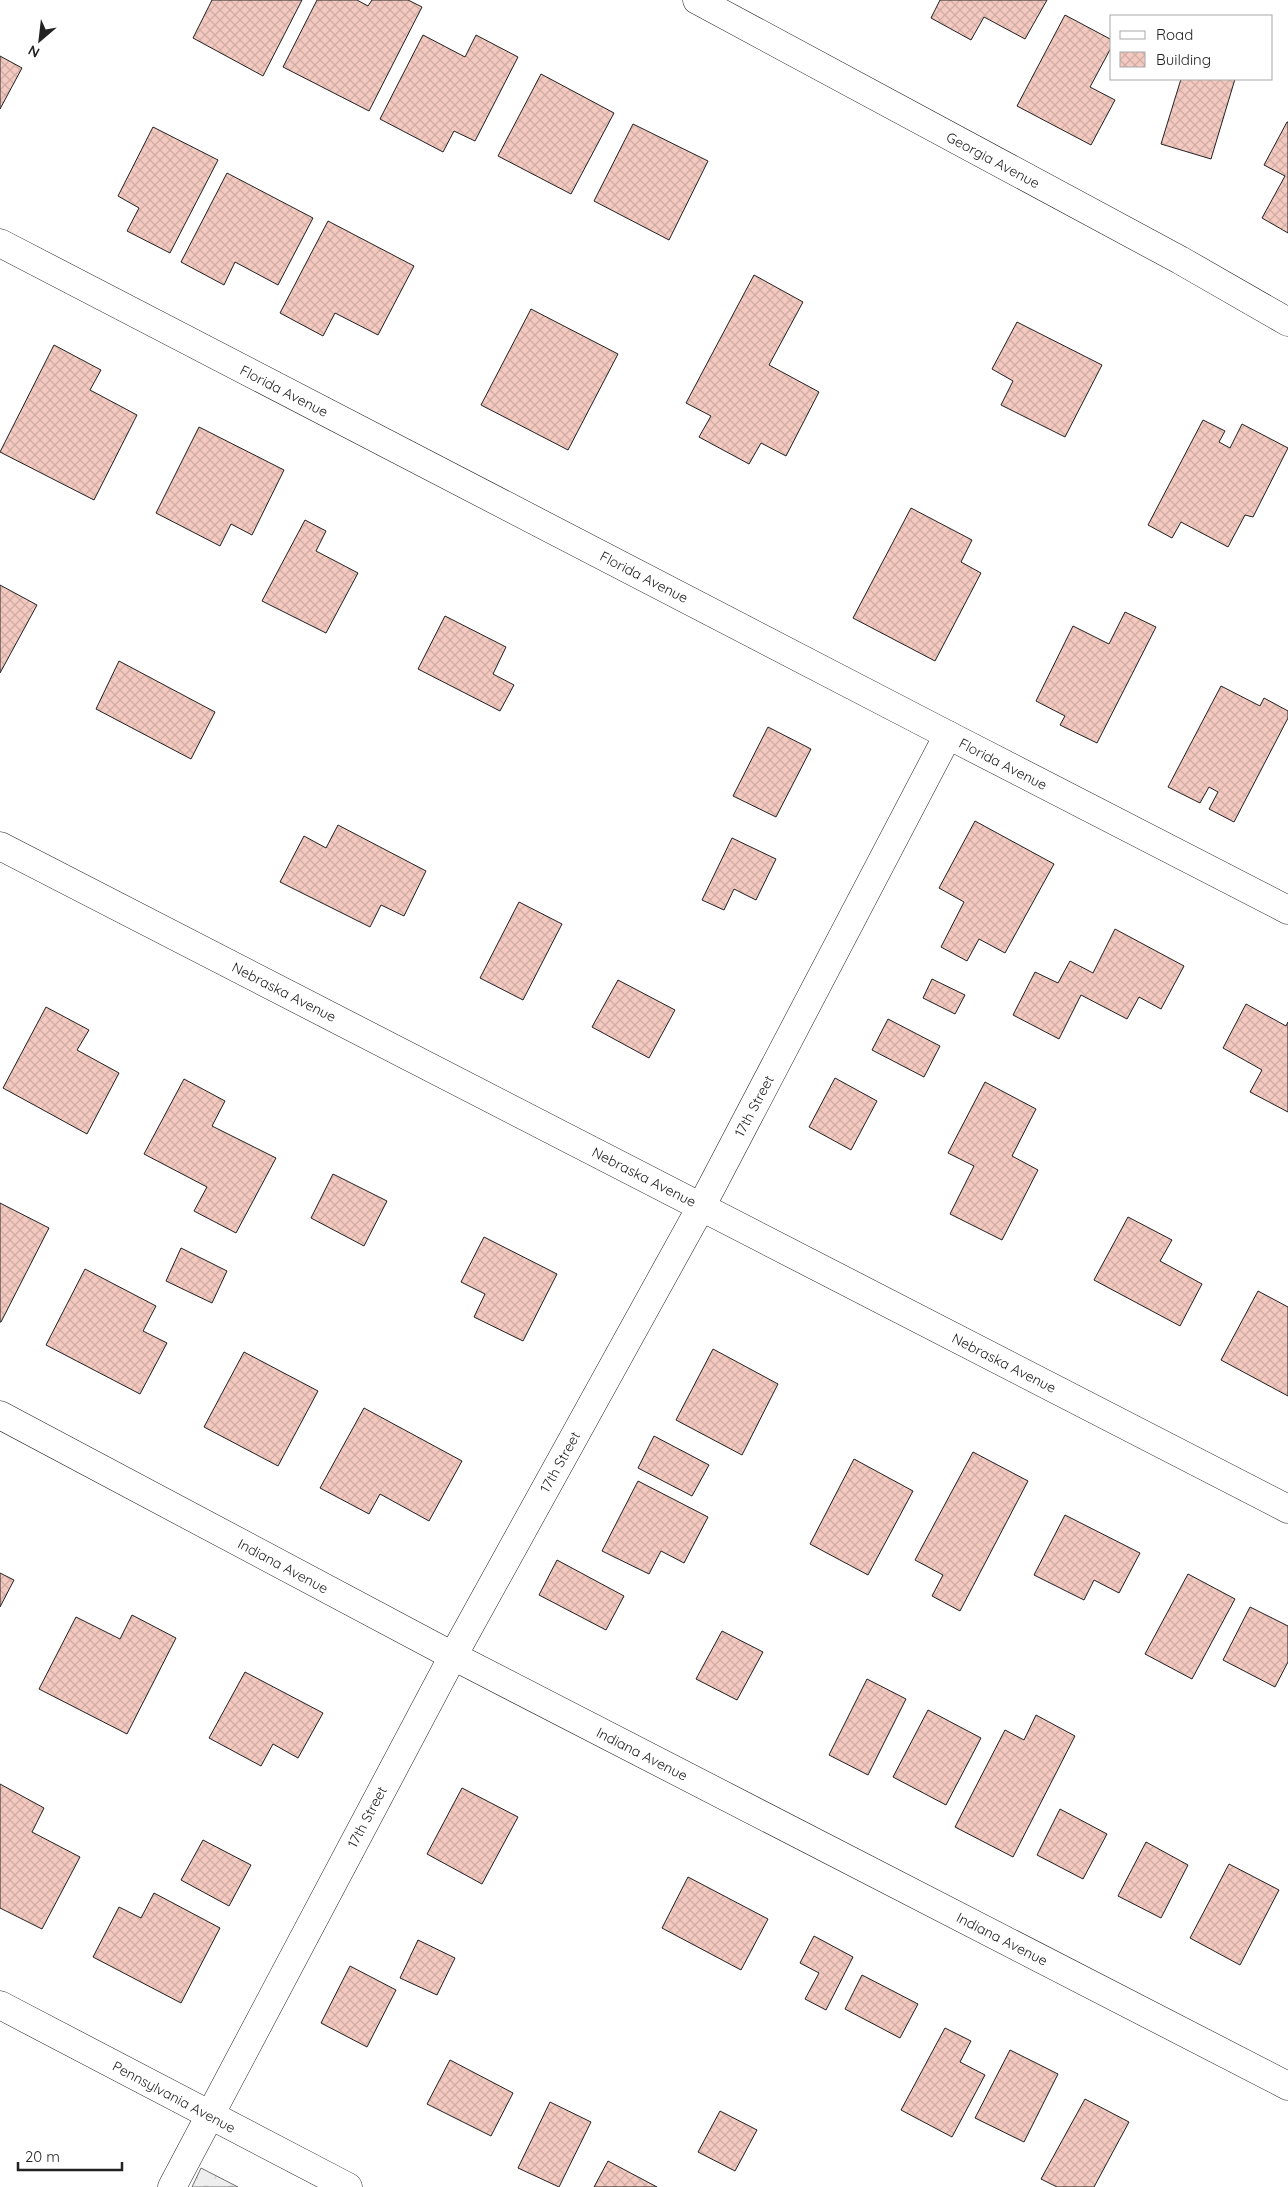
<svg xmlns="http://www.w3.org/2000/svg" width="1288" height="2187" viewBox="0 0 1288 2187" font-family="Quicksand,sans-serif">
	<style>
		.forest { fill: url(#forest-crowns); stroke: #6f6f6f }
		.building { fill: url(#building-cross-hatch); stroke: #222 }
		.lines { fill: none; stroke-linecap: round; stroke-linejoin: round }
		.minor-casing { stroke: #222; stroke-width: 29 }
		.secondary-casing { stroke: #222; stroke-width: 29 }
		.minor { stroke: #fff; stroke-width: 28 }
		.secondary { stroke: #fff; stroke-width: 28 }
		.labels { text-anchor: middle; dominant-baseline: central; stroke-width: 4; stroke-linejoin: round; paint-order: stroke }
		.street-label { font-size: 14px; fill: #222; stroke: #fff }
	</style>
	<defs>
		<pattern id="forest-crowns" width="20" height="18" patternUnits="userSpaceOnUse" patternTransform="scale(1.25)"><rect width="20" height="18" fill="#eee"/><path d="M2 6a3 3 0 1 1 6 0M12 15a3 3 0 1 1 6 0" fill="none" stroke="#ccc"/></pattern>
		<pattern id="building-cross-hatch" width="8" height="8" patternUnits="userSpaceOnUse" patternTransform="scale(1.25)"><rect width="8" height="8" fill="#f3c9c0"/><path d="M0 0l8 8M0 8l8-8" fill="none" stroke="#d0aca5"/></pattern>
	</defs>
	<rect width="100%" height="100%" fill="#fff"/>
	<!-- forest -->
	<polygon class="forest" points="201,2168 238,2187 192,2187"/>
	<!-- building -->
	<g class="building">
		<polygon points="212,0 302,0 263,76 193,38"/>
		<polygon points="317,0 357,0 368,6 372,0 408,0 422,7 369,111 283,67"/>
		<polygon points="940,0 1047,0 1025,39 984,17 971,40 931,18"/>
		<polygon points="1065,15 1112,40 1112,46 1090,87 1115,100 1091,145 1017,106"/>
		<polygon points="423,35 465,57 476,35 518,57 475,141 454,131 443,152 380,119"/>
		<polygon points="0,56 22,68 0,109"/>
		<polygon points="541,74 614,113 571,194 498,156"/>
		<polygon points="1181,79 1235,79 1211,159 1161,144"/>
		<polygon points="1287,122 1288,122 1288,233 1262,218 1285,176 1264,165"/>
		<polygon points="633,124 708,161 669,240 594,201"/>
		<polygon points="153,127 218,160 170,253 127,231 139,208 118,196"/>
		<polygon points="227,173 313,218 278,285 235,262 224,285 181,262"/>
		<polygon points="328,221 414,266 378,335 335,313 323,336 280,313"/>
		<polygon points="754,275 803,302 769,365 819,392 786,456 761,443 749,464 699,437 711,416 686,403"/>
		<polygon points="531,309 618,354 568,450 481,405"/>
		<polygon points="1017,322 1102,365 1065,437 1001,405 1013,381 992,369"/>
		<polygon points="54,345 101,370 90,390 137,415 94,500 0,452"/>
		<polygon points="1203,420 1225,431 1219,442 1230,448 1242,424 1288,448 1253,517 1245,515 1228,547 1181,522 1172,538 1148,525"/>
		<polygon points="199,427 284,470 252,535 231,524 220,546 156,513"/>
		<polygon points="911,508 972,540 961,562 981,573 935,661 853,618"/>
		<polygon points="305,520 326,531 316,551 358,573 326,633 262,601"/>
		<polygon points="0,585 37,605 0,673"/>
		<polygon points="1125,612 1156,627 1097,743 1060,725 1065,716 1036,701 1073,626 1109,644"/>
		<polygon points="445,616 506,647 493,674 514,685 500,711 418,669"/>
		<polygon points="119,661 215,712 191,759 96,709"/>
		<polygon points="1221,686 1260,706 1264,698 1288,711 1288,718 1234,822 1209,809 1218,792 1209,787 1200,803 1168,787"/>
		<polygon points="768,727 811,749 776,817 733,796"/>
		<polygon points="975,821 1054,864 1005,953 979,939 967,961 941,947 964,902 939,888"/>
		<polygon points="338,825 426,871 404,916 381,905 370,927 280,882 304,836 326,848"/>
		<polygon points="732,838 776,859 756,900 734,889 724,910 702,900"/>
		<polygon points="519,902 562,924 523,1000 480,978"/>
		<polygon points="1115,929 1184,966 1161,1009 1139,997 1127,1019 1081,995 1059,1039 1013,1015 1035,972 1058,983 1070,961 1093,973"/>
		<polygon points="932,979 965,995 955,1014 923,998"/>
		<polygon points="618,980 675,1010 649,1058 592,1027"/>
		<polygon points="1246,1004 1286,1026 1288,1022 1288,1112 1250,1092 1262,1070 1223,1048"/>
		<polygon points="46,1007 89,1030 77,1050 119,1073 87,1134 3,1088"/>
		<polygon points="888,1019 940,1046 924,1077 872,1050"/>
		<polygon points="835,1078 877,1101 851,1150 809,1127"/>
		<polygon points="184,1079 225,1101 212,1126 276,1158 236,1233 194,1211 207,1187 144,1154"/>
		<polygon points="985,1082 1036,1109 1012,1156 1038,1170 1002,1240 950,1214 974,1166 948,1153"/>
		<polygon points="333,1174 387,1201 364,1246 311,1218"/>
		<polygon points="0,1203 49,1228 1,1322 0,1322"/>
		<polygon points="1128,1217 1172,1240 1160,1261 1202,1284 1180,1326 1094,1280"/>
		<polygon points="484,1237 557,1274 523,1341 474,1317 485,1294 461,1282"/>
		<polygon points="181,1248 227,1271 212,1303 166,1281"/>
		<polygon points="85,1269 156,1306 143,1331 167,1343 140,1394 46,1345"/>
		<polygon points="1258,1291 1288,1307 1288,1396 1221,1360"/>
		<polygon points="713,1349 778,1384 742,1455 676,1420"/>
		<polygon points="244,1352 318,1391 278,1466 204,1427"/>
		<polygon points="364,1408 462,1461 429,1521 380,1494 369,1514 320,1488"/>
		<polygon points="654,1436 709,1465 692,1496 638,1468"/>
		<polygon points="973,1452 1028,1481 960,1611 932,1596 943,1575 915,1560"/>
		<polygon points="854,1459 913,1491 868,1575 810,1544"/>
		<polygon points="638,1481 708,1517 684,1563 661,1551 649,1574 602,1551"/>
		<polygon points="1065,1515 1140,1553 1119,1593 1094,1580 1084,1600 1034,1575"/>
		<polygon points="557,1560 624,1596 606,1630 539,1595"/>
		<polygon points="0,1573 14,1580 0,1607"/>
		<polygon points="1188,1574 1235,1599 1192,1679 1145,1654"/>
		<polygon points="1250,1607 1288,1626 1288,1662 1275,1687 1223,1660"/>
		<polygon points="132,1615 176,1638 127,1734 39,1689 76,1617 120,1639"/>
		<polygon points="722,1631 763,1652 737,1700 696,1679"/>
		<polygon points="245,1672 323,1713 298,1758 273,1744 261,1766 209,1738"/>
		<polygon points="867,1679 906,1699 868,1775 829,1755"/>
		<polygon points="928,1710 981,1738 946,1805 893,1777"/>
		<polygon points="1036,1715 1075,1736 1013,1857 955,1827 1005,1730 1024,1740"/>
		<polygon points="0,1784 44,1808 32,1832 80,1857 42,1929 0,1908"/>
		<polygon points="462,1788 518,1817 482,1884 427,1854"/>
		<polygon points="1060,1809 1107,1834 1083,1879 1037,1855"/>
		<polygon points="203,1840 251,1865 229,1906 181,1880"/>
		<polygon points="1146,1842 1188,1865 1161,1918 1118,1896"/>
		<polygon points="1229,1864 1279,1890 1240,1965 1190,1938"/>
		<polygon points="688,1877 768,1919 741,1970 662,1928"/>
		<polygon points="154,1893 220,1928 181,2003 93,1957 119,1907 141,1918"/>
		<polygon points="814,1936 853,1957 826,2010 805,1999 819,1973 800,1963"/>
		<polygon points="418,1940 455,1958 437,1995 400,1978"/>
		<polygon points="350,1966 396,1990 367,2047 321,2023"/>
		<polygon points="862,1975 918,2004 900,2038 845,2009"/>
		<polygon points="945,2028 971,2041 960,2062 985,2075 952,2137 901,2110"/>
		<polygon points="1010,2050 1058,2074 1024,2142 975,2118"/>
		<polygon points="450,2060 513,2093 491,2136 427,2104"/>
		<polygon points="1085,2099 1129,2122 1094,2187 1057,2187 1041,2179"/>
		<polygon points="550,2102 591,2122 559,2187 518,2168"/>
		<polygon points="720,2111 757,2130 735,2171 698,2152"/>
		<polygon points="608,2161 657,2187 594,2187"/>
	</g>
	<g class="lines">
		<!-- minor casing -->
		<g class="minor-casing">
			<g id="minor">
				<polyline points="697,0 1180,260 1288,322"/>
				<polyline points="0,243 948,735 1288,910"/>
				<polyline points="0,1415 453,1656 1288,2086"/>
				<polyline points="0,2005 348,2187"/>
				<polyline points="172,2187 453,1656 701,1207 948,735"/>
			</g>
		</g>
		<!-- secondary casing -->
		<g class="secondary-casing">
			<polyline id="secondary" points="0,846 1288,1509"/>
		</g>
		<!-- minor -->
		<use href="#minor" class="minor"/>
		<!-- secondary -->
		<use href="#secondary" class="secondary"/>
	</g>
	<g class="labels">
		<!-- street labels -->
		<g class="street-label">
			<text transform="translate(993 160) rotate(28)">Georgia Avenue</text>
			<text transform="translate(284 391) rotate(27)">Florida Avenue</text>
			<text transform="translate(644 577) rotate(27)">Florida Avenue</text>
			<text transform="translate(1003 764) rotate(27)">Florida Avenue</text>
			<text transform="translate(284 992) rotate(27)">Nebraska Avenue</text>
			<text transform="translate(754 1106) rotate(-62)">17th Street</text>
			<text transform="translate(644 1177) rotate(27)">Nebraska Avenue</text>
			<text transform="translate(1004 1363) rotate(27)">Nebraska Avenue</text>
			<text transform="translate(560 1462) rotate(-61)">17th Street</text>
			<text transform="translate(283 1566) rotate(28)">Indiana Avenue</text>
			<text transform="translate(642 1754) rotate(27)">Indiana Avenue</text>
			<text transform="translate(367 1817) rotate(-62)">17th Street</text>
			<text transform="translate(1002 1939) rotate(27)">Indiana Avenue</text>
			<text transform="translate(174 2097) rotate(28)">Pennsylvania Avenue</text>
		</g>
	</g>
	<!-- legend -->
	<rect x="1110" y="15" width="162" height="65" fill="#ffffff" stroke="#a7a7a7"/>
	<rect x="1120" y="31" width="25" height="8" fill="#ffffff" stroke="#a7a7a7"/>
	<text x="1156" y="40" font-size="15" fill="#222222">Road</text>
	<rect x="1120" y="52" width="25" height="15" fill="url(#building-cross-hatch)" stroke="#a7a7a7"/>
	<text x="1156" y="65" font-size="15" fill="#222222">Building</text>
	<!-- north arrow -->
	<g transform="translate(40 40) rotate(208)" stroke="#ffffff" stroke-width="4" paint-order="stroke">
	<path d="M0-4L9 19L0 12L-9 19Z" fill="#222222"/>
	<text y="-8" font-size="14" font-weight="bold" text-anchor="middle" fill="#222222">N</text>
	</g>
	<!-- scale -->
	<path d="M18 2162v8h104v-8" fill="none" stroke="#222222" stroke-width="2.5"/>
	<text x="25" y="2162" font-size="15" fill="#222222" stroke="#ffffff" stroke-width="4" paint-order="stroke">20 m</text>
</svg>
